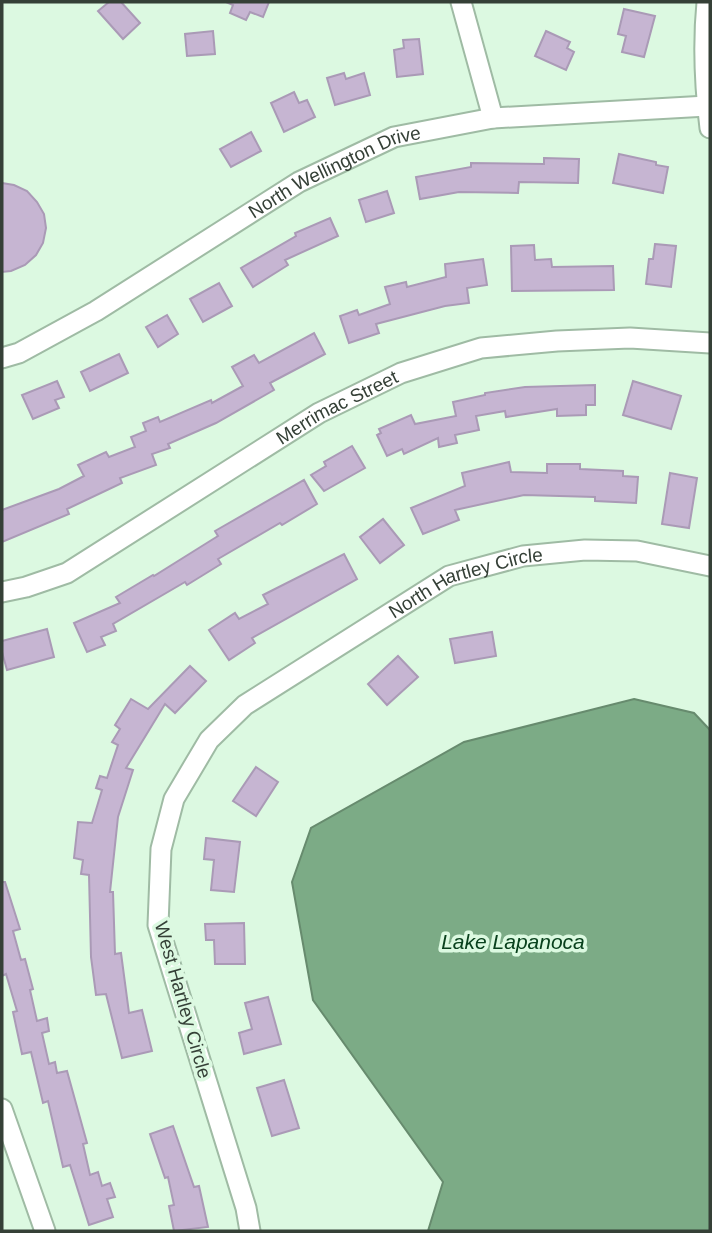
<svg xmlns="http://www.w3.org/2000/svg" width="712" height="1233" viewBox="0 0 712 1233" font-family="Helvetica,sans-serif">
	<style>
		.water { fill: #7cab86; stroke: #678b6e; stroke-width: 2 }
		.building { fill: #c6b5d2; stroke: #aa9ab6; stroke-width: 2 }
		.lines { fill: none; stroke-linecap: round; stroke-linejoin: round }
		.street-casing { stroke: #9fbba4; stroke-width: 23 }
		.street { stroke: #fff; stroke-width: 19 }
		.labels { text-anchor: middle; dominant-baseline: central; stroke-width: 7; stroke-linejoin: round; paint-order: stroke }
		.street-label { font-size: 19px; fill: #354037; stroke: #dcf9e1 }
		.water-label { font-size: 21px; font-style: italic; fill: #09411d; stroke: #dcf9e1 }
	</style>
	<rect width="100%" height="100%" fill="#dcf9e1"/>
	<!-- water -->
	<polygon class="water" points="634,699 694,713 710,730 710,1231 428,1231 443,1182 313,1000 292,882 311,828 464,742"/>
	<!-- building -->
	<g class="building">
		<polygon points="109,2 121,2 140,23 123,39 98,11"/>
		<polygon points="226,2 269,2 263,17 250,12 246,20 230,13 233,5"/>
		<polygon points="624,9 655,16 644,57 622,52 626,36 618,34"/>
		<polygon points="213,31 215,54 187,56 185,34"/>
		<polygon points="546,31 570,42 567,48 574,52 566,70 535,56"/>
		<polygon points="419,39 423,74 397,77 394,50 404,48 403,40"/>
		<polygon points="344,73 346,79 364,73 370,95 335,105 327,78"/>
		<polygon points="294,92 299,103 307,100 315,117 284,132 271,103"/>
		<polygon points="251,132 261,151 231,167 220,149"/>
		<polygon points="619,154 656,162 656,165 668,167 663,193 613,183"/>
		<polygon points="544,158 579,159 578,183 519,182 518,193 459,192 420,199 416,177 471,167 471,163 544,164"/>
		<polygon points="2,183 14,185 27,191 37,202 44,214 46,228 43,243 36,255 25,265 11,271 2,272"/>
		<polygon points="387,191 394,213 366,222 359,200"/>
		<polygon points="330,218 338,236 285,260 288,265 253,287 241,268 296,236 295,233"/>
		<polygon points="655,244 676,246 671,287 646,284 649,259 653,259"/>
		<polygon points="534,245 535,260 551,259 552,267 613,266 614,290 512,291 511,246"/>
		<polygon points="483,259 487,285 467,288 469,303 445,306 376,324 379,333 349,343 340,316 357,310 359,315 390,304 385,287 406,282 407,287 446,277 445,264"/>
		<polygon points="219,283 232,306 203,322 190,299"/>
		<polygon points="167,315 178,334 158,347 146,327"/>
		<polygon points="314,333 325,354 270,383 274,390 216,423 168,444 170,448 152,454 156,465 120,478 122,483 67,509 69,514 2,542 2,510 59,489 84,476 78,465 106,452 109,457 135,447 131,437 146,431 143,423 158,417 160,422 211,400 212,403 243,386 232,367 254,355 259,363"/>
		<polygon points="119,354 128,373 90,391 81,372"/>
		<polygon points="57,381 64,397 55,400 59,408 33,419 22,395"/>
		<polygon points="633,381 681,396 671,429 623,415"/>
		<polygon points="595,385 595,405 586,405 586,415 557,416 557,409 506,417 505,411 476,416 479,430 455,435 457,443 439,447 438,438 404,454 402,449 387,456 377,435 381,433 379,429 411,415 415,424 456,416 453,402 485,395 485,393 525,387"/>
		<polygon points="352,446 365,468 324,491 311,475 326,466 324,462"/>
		<polygon points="509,462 511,472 547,473 547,464 580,464 580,469 623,471 623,476 638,477 636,503 595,501 595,497 524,495 455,510 459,520 423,534 411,508 465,486 462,473"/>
		<polygon points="670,473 697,478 689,528 662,524"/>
		<polygon points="304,480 317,504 282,525 280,523 218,559 221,564 187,585 185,582 113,624 116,631 101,637 105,645 87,652 74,623 120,603 116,597 153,575 154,576 218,536 215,531"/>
		<polygon points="383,519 404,545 380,563 360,537"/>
		<polygon points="344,554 357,579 252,638 255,643 229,660 209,630 235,613 239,619 268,604 263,595"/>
		<polygon points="47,629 54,657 7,670 2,652 2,641"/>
		<polygon points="492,632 496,656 455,663 450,639"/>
		<polygon points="398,656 418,677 387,705 368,684"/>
		<polygon points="190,666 206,681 175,713 165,704 126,768 133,770 118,817 110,892 113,892 115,954 121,953 129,1013 142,1010 152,1051 122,1058 106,994 96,995 91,957 89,875 81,874 83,860 74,858 78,822 92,823 102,790 96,788 100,776 107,778 118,745 112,742 120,729 115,725 131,699 148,709"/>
		<polygon points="256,767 278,782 256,816 233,801"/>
		<polygon points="206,838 240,842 234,892 211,890 214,860 204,859"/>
		<polygon points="2,882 5,882 20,929 13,931 21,960 25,959 33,989 30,990 37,1021 47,1018 49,1031 42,1033 49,1064 55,1062 57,1073 67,1071 87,1143 83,1144 90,1175 98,1172 102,1186 110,1183 115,1197 107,1199 113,1217 89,1225 70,1165 63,1167 48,1101 43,1103 31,1052 22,1054 13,1012 17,1011 6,974 2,976"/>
		<polygon points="244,923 245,964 215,964 214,940 206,940 205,924"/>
		<polygon points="268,997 281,1044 244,1054 239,1033 252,1029 245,1003"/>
		<polygon points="284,1080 299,1128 272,1136 257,1088"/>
		<polygon points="173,1126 194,1187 199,1186 208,1227 174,1231 169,1206 174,1205 168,1177 165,1178 150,1134"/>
	</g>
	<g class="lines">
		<!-- street casing -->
		<g class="street-casing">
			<g id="street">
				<polyline points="461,2 493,118"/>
				<path d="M707 2C703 43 705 88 710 128"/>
				<path id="s1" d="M2 358 19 353 96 311 299 182 394 137 493 118 707 106"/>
				<path id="s2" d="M2 592 26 587 67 573 319 413 401 373 481 348 557 341 630 338 710 343"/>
				<polyline points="2,1109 45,1231"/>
				<path id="s3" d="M250 1231 246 1208 158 925 161 849 174 799 209 740 245 705 449 576 523 556 585 550 637 551 710 566"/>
			</g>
		</g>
		<!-- street -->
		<use href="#street" class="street"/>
	</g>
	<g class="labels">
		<!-- street labels -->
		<g class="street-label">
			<text stroke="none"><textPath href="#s1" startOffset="383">North Wellington Drive</textPath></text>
			<text stroke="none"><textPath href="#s2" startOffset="385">Merrimac Street</textPath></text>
			<text stroke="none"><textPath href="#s3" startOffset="821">North Hartley Circle</textPath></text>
			<text transform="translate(183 1000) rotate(74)">West Hartley Circle</text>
		</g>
		<!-- water labels -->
		<g class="water-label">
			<text x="513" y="941">Lake Lapanoca</text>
		</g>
	</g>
	<!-- border -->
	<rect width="712" height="1233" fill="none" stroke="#354037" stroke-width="7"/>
</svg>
